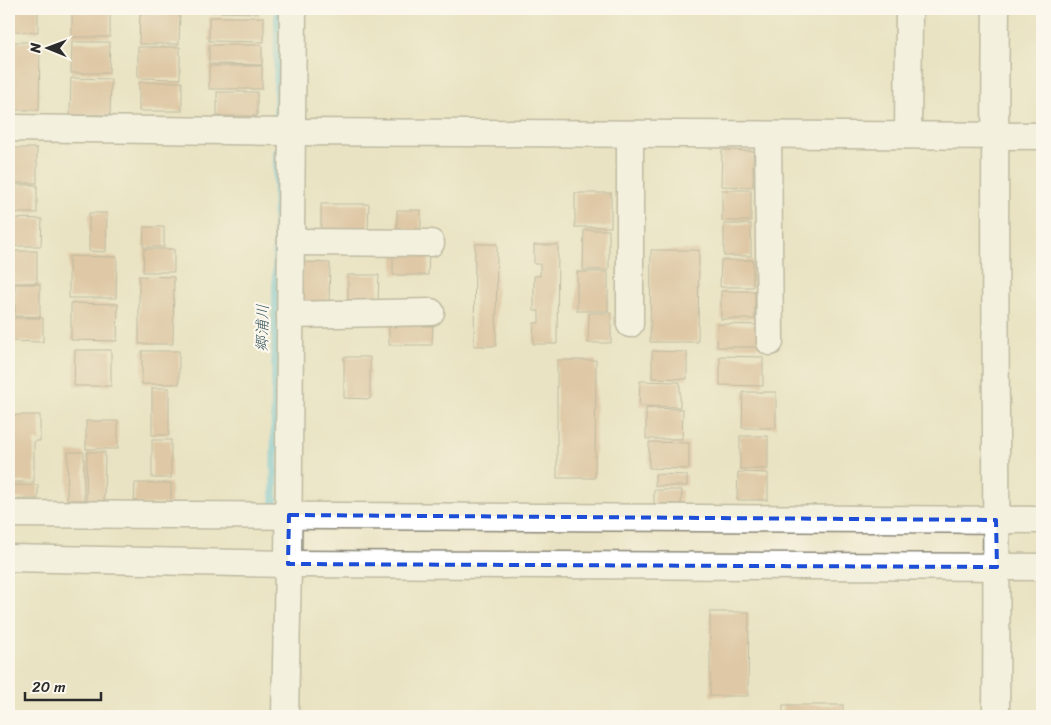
<svg xmlns="http://www.w3.org/2000/svg" width="1051" height="725" viewBox="0 0 1051 725" font-family="Sriracha,'Klee One',sans-serif">
	<style>
		.lines { fill: none; stroke-linecap: round; stroke-linejoin: round }
		.stream { stroke: #62c5e0; stroke-width: 8 }
		.building { fill: #d1a681 }
		.minor-casing { stroke: #8a8777; stroke-width: 29 }
		.minor { stroke: #fff; stroke-width: 26 }
		.marked { fill: none; stroke: #1d4ed8; stroke-width: 4; stroke-dasharray: 10 6; stroke-linejoin: round }
		.labels { text-anchor: middle; dominant-baseline: central; stroke-width: 4.5; stroke-linejoin: round; paint-order: stroke }
		.water-label { font-size: 16px; font-style: italic; fill: #3c5961; stroke: #fbf7ec }
	</style>
	<rect width="100%" height="100%" fill="#fbf7ec"/>
	<filter id="ink" filterUnits="userSpaceOnUse"><feTurbulence type="fractalNoise" baseFrequency=".02" numOctaves="2"/><feDisplacementMap in="SourceGraphic" scale="10" xChannelSelector="R" yChannelSelector="G"/><feConvolveMatrix kernelMatrix="1 2 1 2 8 2 1 2 1" color-interpolation-filters="sRGB"/></filter>
	<filter id="wash" filterUnits="userSpaceOnUse"><feTurbulence type="fractalNoise" baseFrequency=".0096" numOctaves="4" result="noise"/><feDisplacementMap in="SourceGraphic" scale="20" xChannelSelector="R" yChannelSelector="G"/><feGaussianBlur stdDeviation="1.12" result="paint"/><feColorMatrix in="noise" values="0 0 0 0 0 0 0 0 0 0 0 0 0 0 0 0 0 1.4 0 .05"/><feComposite in="paint" operator="in"/></filter>
	<g filter="url(#wash)">
		<rect width="100%" height="100%" fill="#eae3c3"/>
		<g class="lines">
			<!-- stream -->
			<g class="stream">
				<polyline points="277,118 278,9"/>
				<polyline points="274,503 277,152"/>
			</g>
		</g>
		<g id="blocks">
			<!-- building -->
			<g class="building">
				<polygon points="9,9 38,9 38,32 9,31"/>
				<rect x="72" y="9" width="38" height="28"/>
				<polygon points="213,9 259,9 259,13 212,12"/>
				<polygon points="140,14 180,14 179,44 139,44"/>
				<polygon points="209,17 264,17 264,42 209,41"/>
				<polygon points="9,42 40,42 39,110 9,110"/>
				<polygon points="72,42 110,42 109,73 71,73"/>
				<polygon points="209,45 262,45 262,65 209,64"/>
				<polygon points="138,47 180,47 180,79 138,78"/>
				<rect x="209" y="66" width="53" height="23"/>
				<polygon points="71,78 111,79 110,115 70,115"/>
				<rect x="139" y="82" width="43" height="29"/>
				<rect x="217" y="92" width="40" height="24"/>
				<rect x="9" y="148" width="28" height="35"/>
				<polygon points="722,150 753,151 753,187 721,186"/>
				<rect x="10" y="185" width="27" height="28"/>
				<rect x="722" y="190" width="29" height="31"/>
				<rect x="575" y="193" width="36" height="34"/>
				<polygon points="321,204 369,204 368,230 321,230"/>
				<rect x="397" y="210" width="24" height="24"/>
				<polygon points="89,213 107,213 106,252 89,251"/>
				<polygon points="9,218 42,219 41,246 9,246"/>
				<rect x="724" y="224" width="27" height="32"/>
				<polygon points="144,227 164,227 164,247 143,247"/>
				<polygon points="584,230 609,230 609,270 583,270"/>
				<polygon points="475,244 497,244 496,346 474,346"/>
				<polygon points="534,245 558,245 557,344 533,344 534,323 539,323 539,311 534,311 534,276 540,276 540,264 534,264"/>
				<polygon points="144,249 174,249 174,272 143,272"/>
				<polygon points="393,250 429,251 428,275 393,275"/>
				<polygon points="651,250 699,250 698,342 650,342"/>
				<rect x="9" y="251" width="28" height="32"/>
				<polygon points="69,256 117,257 116,298 69,298"/>
				<polygon points="721,260 753,260 753,287 720,287"/>
				<polygon points="302,262 330,263 329,303 302,302"/>
				<rect x="577" y="272" width="31" height="39"/>
				<polygon points="348,275 379,275 378,302 348,302"/>
				<polygon points="139,276 174,277 173,344 139,344"/>
				<polygon points="15,284 40,284 40,317 15,316"/>
				<rect x="721" y="291" width="34" height="28"/>
				<polygon points="71,303 118,304 117,341 71,340"/>
				<polygon points="589,313 611,313 611,343 588,343"/>
				<polygon points="9,318 43,318 43,342 9,341"/>
				<polygon points="389,319 433,320 432,345 389,345"/>
				<polygon points="718,324 760,325 760,347 717,347"/>
				<polygon points="75,350 111,350 111,386 74,386"/>
				<rect x="142" y="351" width="37" height="33"/>
				<polygon points="652,351 687,352 687,379 652,378"/>
				<polygon points="720,356 763,357 763,386 720,385"/>
				<polygon points="344,357 370,357 370,399 344,398"/>
				<polygon points="557,360 596,360 595,478 557,478"/>
				<polygon points="640,381 680,382 680,407 639,406"/>
				<rect x="152" y="388" width="17" height="47"/>
				<polygon points="743,392 776,392 776,428 742,428"/>
				<polygon points="646,408 683,409 682,439 646,439"/>
				<polygon points="9,415 40,415 40,441 34,441 34,482 9,482"/>
				<rect x="86" y="421" width="32" height="28"/>
				<rect x="740" y="436" width="28" height="33"/>
				<rect x="152" y="440" width="19" height="38"/>
				<polygon points="649,442 689,443 689,469 649,468"/>
				<polygon points="68,452 84,452 84,500 67,500"/>
				<polygon points="87,452 105,452 104,501 86,501"/>
				<polygon points="738,472 768,473 768,500 737,500"/>
				<polygon points="655,474 687,475 687,486 655,486"/>
				<polygon points="135,483 171,483 171,504 134,504"/>
				<rect x="9" y="485" width="29" height="14"/>
				<polygon points="654,490 682,490 681,504 654,504"/>
				<polygon points="710,612 749,612 748,696 710,696"/>
				<rect x="783" y="705" width="60" height="11"/>
			</g>
		</g>
	</g>
	<g filter="url(#ink)">
		<use href="#blocks" fill-opacity="0" stroke="#8a8777" stroke-width="1"/>
		<g class="lines">
			<!-- minor casing -->
			<g class="minor-casing">
				<g id="minor">
					<polyline points="9,128 291,132 1042,136"/>
					<polyline points="630,134 630,324"/>
					<polyline points="768,135 770,342"/>
					<polyline points="908,135 909,9"/>
					<polyline points="291,242 431,243"/>
					<polyline points="290,315 431,312"/>
					<polyline points="9,514 1042,520"/>
					<polyline points="9,558 288,564 1042,567"/>
					<polyline points="285,716 288,564 293,9"/>
					<path d="M996 716C998 480 993 245 996 9"/>
				</g>
			</g>
			<!-- minor -->
			<use href="#minor" class="minor"/>
		</g>
	</g>
	<!-- marked area -->
	<path d="M0 0H1051V725H0ZM289 515 996 520 997 567 288 564Z" fill="#eae3c3" fill-opacity=".55" fill-rule="evenodd"/>
	<path class="marked" d="M289 515 996 520 997 567 288 564Z"/>
	<g class="labels">
		<!-- water labels -->
		<g class="water-label">
			<text transform="translate(262 328) rotate(-89)">郷浦川</text>
		</g>
	</g>
	<!-- margin -->
	<rect width="1051" height="725" fill="none" stroke="#fbf7ec" stroke-width="30"/>
	<!-- north arrow -->
	<g transform="translate(48 48) rotate(271)" stroke="#fbf7ec" stroke-width="4" paint-order="stroke">
	<path d="M0-4L9 19L0 12L-9 19Z" fill="#2b2b2b"/>
	<text y="-8" font-size="14" font-weight="bold" text-anchor="middle" fill="#2b2b2b">N</text>
	</g>
	<!-- scale -->
	<path d="M25 692v8h76v-8" fill="none" stroke="#2b2b2b" stroke-width="2.5"/>
	<text x="32" y="692" font-size="15" fill="#2b2b2b" stroke="#fbf7ec" stroke-width="4" paint-order="stroke">20 m</text>
</svg>
